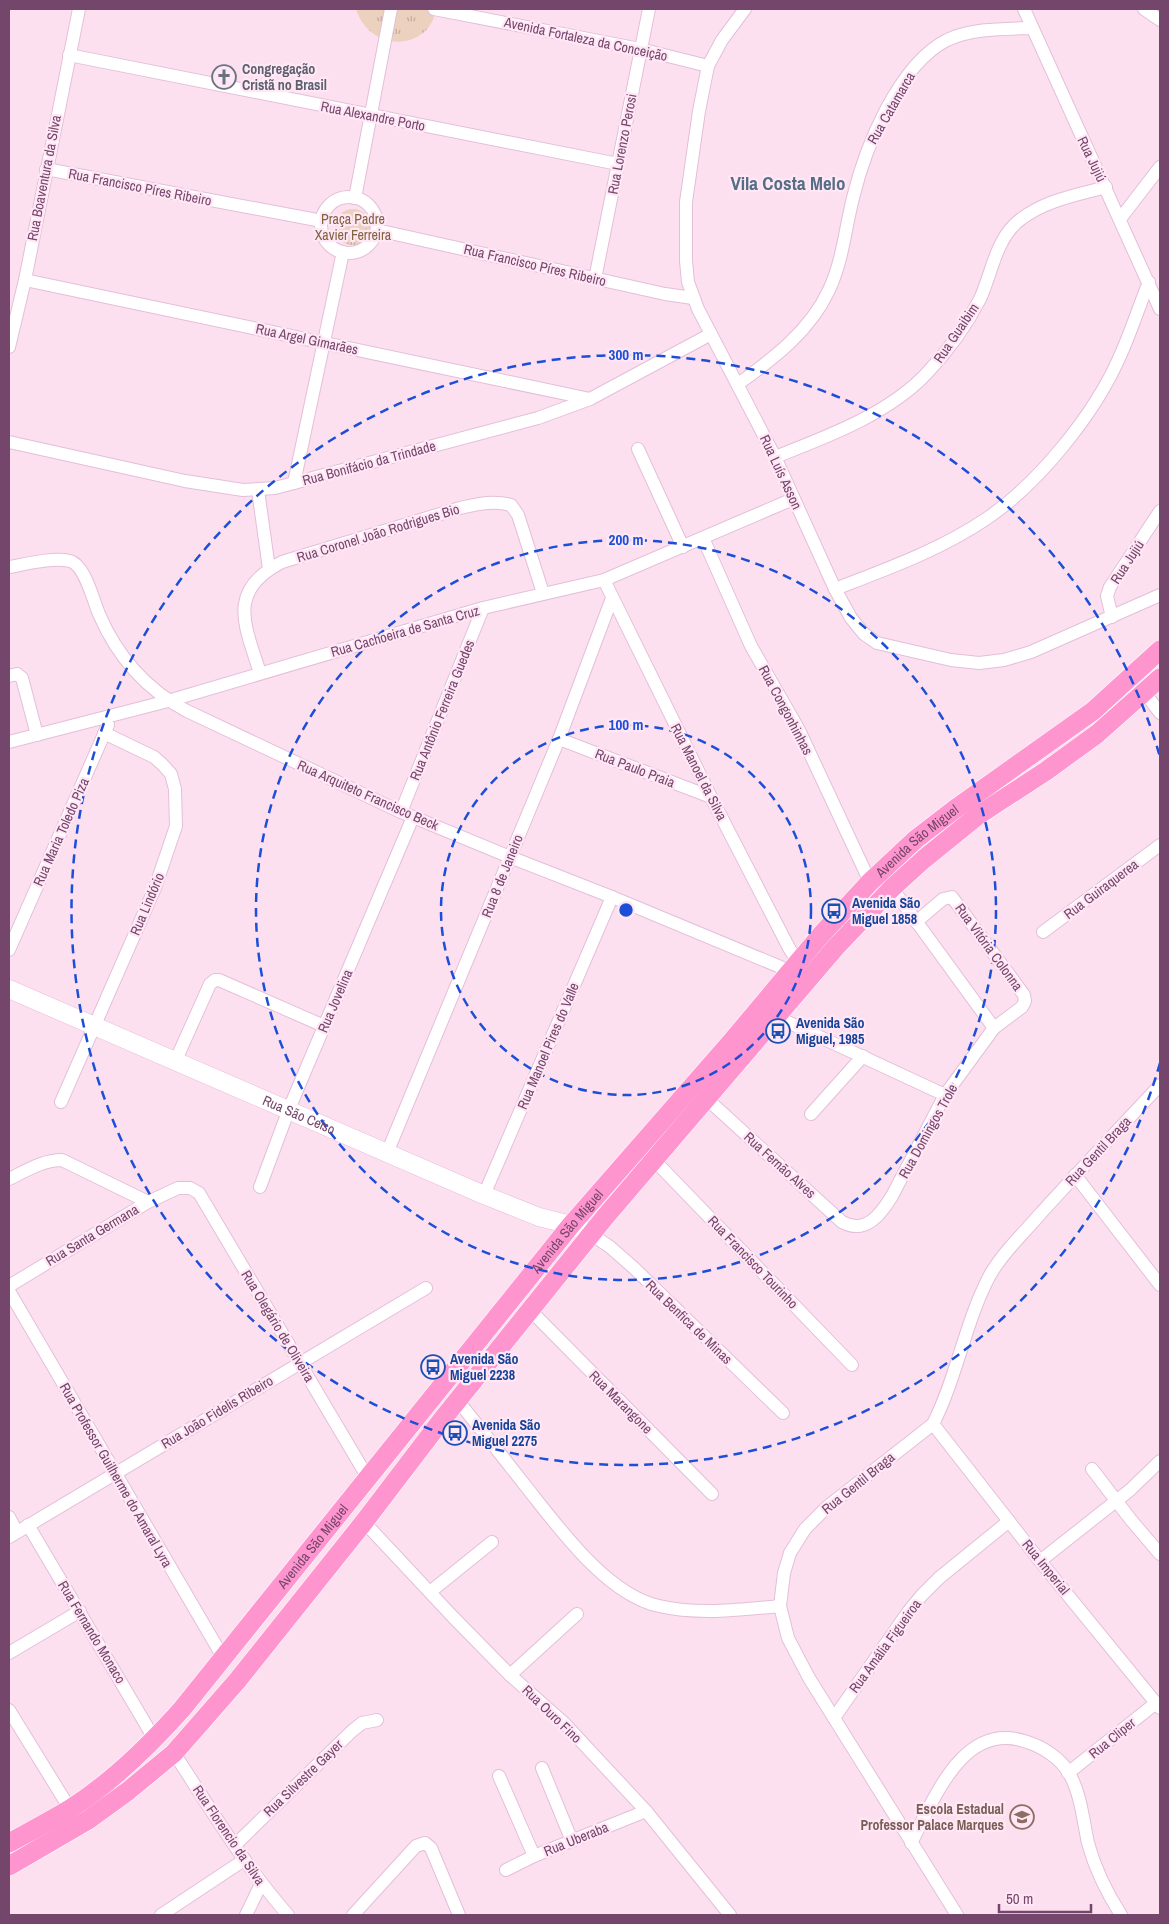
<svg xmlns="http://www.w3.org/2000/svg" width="1169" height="1924" viewBox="0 0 1169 1924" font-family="'Archivo Narrow',sans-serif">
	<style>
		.park { fill: url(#park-tufts) }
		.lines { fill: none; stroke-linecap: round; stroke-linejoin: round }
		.street-casing { stroke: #e3bfd9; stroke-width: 14 }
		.secondary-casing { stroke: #e9bbdc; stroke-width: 19 }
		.primary-casing { stroke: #fff; stroke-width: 20 }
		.street { stroke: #fff; stroke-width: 12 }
		.secondary { stroke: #fff; stroke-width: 18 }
		.primary { stroke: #ff95cf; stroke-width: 19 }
		.ring { fill: none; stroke: #1d4ed8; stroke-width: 2.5; stroke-dasharray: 9 6 }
		.labels { text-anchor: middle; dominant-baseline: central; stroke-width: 4.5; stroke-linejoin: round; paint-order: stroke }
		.street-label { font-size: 14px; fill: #75466c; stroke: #ffe7f5 }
		.worship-label { font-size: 14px; font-weight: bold; fill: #5b616d; stroke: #ffe7f5; text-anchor: start }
		.park-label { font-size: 14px; fill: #816340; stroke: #ffe7f5 }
		.transit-label { font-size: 14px; font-weight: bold; fill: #164399; stroke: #ffe7f5; text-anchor: start }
		.education-label { font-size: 14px; font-weight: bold; fill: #785e54; stroke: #ffe7f5; text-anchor: end }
		.district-label { font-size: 19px; font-weight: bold; fill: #566e85; stroke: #ffe7f5 }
		.centre { fill: #1d4ed8; stroke: #ffe7f5; stroke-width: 2.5 }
		.ring-label { font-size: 15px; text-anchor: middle; font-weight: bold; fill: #1d4ed8; stroke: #ffe7f5; stroke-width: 4.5; stroke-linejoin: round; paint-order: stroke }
	</style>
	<defs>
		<pattern id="park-tufts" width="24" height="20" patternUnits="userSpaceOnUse" patternTransform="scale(1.25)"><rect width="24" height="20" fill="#ebd1be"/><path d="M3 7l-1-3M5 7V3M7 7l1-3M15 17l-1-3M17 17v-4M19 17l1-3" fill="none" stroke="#c3ab9e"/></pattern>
	</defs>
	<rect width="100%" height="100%" fill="#fde0f0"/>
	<!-- park -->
	<g class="park">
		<path d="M356 9H436C430 51 370 54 356 9Z"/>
		<circle cx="353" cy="227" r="18"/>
	</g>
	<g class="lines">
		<!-- street casing -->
		<g class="street-casing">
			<g id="street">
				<polyline points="434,9 640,49 708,66"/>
				<polyline points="745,9 722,40 708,66 699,111 686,202 686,261 688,282 698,309 775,457 835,589 851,618 864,634 877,643 951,660 979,663 1004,660 1031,652 1160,595"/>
				<polyline points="1024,9 1160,309"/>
				<polyline points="1144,9 1160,20"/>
				<polyline points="69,55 618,164"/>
				<polyline points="46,169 322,221"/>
				<circle cx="349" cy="225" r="28"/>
				<polyline points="355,198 391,9"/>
				<polyline points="1120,219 1160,167"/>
				<polyline points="377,230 665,294 693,298"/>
				<polyline points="595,279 649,9"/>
				<polyline points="25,280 590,399"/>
				<polyline points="9,347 25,280 79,9"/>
				<path d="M738 384C774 358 810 331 829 290 843 260 845 229 853 198 865 148 898 65 947 40 972 28 1005 29 1032 28"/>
				<polyline points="9,442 185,481 243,490 275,488 538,418 590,399 711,334"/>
				<polyline points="638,449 683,547"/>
				<path d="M775 457C826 437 889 414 927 373 948 351 966 326 980 299 992 273 996 237 1021 219 1046 200 1077 195 1106 187"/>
				<polyline points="294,483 343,252"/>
				<polyline points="258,490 269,569"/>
				<polyline points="703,538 751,646 799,730 870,882"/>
				<path d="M9 567C26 564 53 557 70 561 85 565 93 600 99 614 117 656 147 690 187 711L401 812 510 857 612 897 790 971"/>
				<polyline points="604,580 711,797 789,948 798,962"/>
				<path d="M835 589C887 569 940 550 986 519 1038 484 1095 414 1120 356 1131 332 1139 306 1149 282"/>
				<polyline points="1112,617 1107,596 1110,587 1160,511"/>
				<path d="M260 673C245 625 226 591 282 562L460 508C478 504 493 500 511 505L518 515 543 593"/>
				<polyline points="9,676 17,674 22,678 37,735"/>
				<polyline points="1145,693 1160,713"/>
				<polyline points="559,739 711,797"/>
				<polyline points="9,742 168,701 483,608 604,580 793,499"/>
				<polyline points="401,812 483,608"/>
				<polyline points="892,888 994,1028"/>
				<polyline points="1043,932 1160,845"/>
				<polyline points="9,950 108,725"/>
				<polyline points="777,1017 945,1095"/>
				<polyline points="175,1062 210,984 215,980 219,980 324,1026"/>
				<path d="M707 1099 842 1222C866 1235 881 1214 892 1196L945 1095 994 1028 1022 1007 1025 1001 1024 995 952 897 943 899 916 922"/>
				<polyline points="61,1102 155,888 176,826 175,789 171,774 162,764 154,757 104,733"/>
				<polyline points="811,1114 863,1056"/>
				<polyline points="387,1153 559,739 612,598"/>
				<polyline points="654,1160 852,1365"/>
				<polyline points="1075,1175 1160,1285"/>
				<path d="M9 1179C26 1171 42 1160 62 1160L148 1202"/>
				<polyline points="260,1187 289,1109 413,817"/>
				<polyline points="484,1195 612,897"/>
				<polyline points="591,1234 610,1247 634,1268 783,1413"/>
				<polyline points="9,1286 148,1202 178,1188 190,1188 199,1193 368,1478"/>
				<polyline points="9,1291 224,1659"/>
				<polyline points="530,1310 712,1494"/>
				<path d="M458 1401C480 1428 502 1456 524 1484 556 1524 606 1595 659 1606 698 1615 740 1610 780 1606"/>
				<polyline points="933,1424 1040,1561 1160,1708"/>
				<polyline points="1092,1469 1131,1520 1160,1554"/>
				<polyline points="9,1517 17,1532"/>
				<polyline points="364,1522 453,1617 510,1675 565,1724 646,1811 730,1915"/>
				<polyline points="28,1525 155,1740"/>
				<polyline points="9,1537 426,1288"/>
				<polyline points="1040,1561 1130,1490 1160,1461"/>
				<polyline points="430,1592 492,1542"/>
				<polyline points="9,1653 80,1611"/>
				<polyline points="510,1675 577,1614"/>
				<polyline points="9,1710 70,1809"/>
				<polyline points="834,1718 908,1612 922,1595 939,1578 1009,1521"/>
				<path d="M174 1753C210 1808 244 1865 288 1915"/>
				<polyline points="542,1768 572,1841"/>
				<polyline points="1068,1773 1156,1703"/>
				<polyline points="499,1776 534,1856"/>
				<path d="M911 1843C934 1800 963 1719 1027 1742 1043 1747 1060 1758 1069 1773 1081 1794 1083 1820 1088 1843 1095 1869 1107 1893 1121 1915"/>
				<polyline points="235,1845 352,1731 362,1723 377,1720"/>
				<polyline points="506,1870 534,1856 646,1811"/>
				<polyline points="161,1915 244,1860"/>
				<polyline points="246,1915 261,1884"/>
				<polyline points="353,1915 416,1846 425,1843 431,1848 459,1915"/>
				<path d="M957 1915 809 1678 788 1638 780 1606 784 1573 790 1553 805 1529 827 1507 933 1424C957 1377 965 1322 990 1275 1003 1252 1024 1233 1041 1213 1080 1170 1120 1128 1160 1085"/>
			</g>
		</g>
		<!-- secondary casing -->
		<g class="secondary-casing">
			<g id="secondary">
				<path id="s1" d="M9 989 484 1195 539 1217 571 1225 591 1234"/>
			</g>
		</g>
		<!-- primary casing -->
		<g class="primary-casing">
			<g id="primary">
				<path id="s2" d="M9 1843C29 1832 50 1821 70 1809 112 1782 149 1746 182 1709L571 1225 731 1042 820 936 870 882 916 839 955 809 1093 711 1160 650"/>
				<polyline points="9,1866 88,1820 128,1791 174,1753 237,1681 364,1522 441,1421 605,1217 835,948 892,888 924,859 977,816 1046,771 1097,734 1160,678"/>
			</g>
		</g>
		<!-- street -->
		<use href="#street" class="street"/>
		<!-- secondary -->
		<use href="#secondary" class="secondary"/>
		<!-- primary -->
		<use href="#primary" class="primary"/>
	</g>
	<!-- distance rings -->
	<g class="ring">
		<circle cx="626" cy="910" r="185"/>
		<circle cx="626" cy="910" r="370"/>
		<path d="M1160 1063A555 555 0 1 1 1160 757"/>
	</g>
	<!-- icons -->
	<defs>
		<g id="church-ring" transform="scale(1.25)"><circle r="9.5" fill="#ffe7f5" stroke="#6b7280" stroke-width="1.5"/><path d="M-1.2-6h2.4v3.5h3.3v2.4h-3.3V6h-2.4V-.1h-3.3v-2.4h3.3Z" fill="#6b7280"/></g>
		<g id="bus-ring" transform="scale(1.25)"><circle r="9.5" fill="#ffe7f5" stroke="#1a4fb4" stroke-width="1.5"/><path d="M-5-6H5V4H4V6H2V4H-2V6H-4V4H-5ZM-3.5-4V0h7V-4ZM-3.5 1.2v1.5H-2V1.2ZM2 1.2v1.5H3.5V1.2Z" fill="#1a4fb4"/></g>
		<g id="school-ring" transform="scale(1.25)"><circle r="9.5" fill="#ffe7f5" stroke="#8d6e63" stroke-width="1.5"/><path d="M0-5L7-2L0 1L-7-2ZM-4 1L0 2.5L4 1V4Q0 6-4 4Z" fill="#8d6e63"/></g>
	</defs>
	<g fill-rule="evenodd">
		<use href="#church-ring" x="224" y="77"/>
		<use href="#bus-ring" x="834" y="911"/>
		<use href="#bus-ring" x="778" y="1031"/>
		<use href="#bus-ring" x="433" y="1367"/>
		<use href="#bus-ring" x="455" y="1433"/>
		<use href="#school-ring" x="1022" y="1817"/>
	</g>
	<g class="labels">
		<!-- street labels -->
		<g class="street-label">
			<text transform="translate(586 39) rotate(12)">Avenida Fortaleza da Conceição</text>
			<text transform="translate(891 108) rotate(-60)">Rua Catamarca</text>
			<text transform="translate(373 116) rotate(11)">Rua Alexandre Porto</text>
			<text transform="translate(622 144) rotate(-79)">Rua Lorenzo Perosi</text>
			<text transform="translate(1092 159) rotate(64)">Rua Jujiú</text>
			<text transform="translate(44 178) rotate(-79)">Rua Boaventura da Silva</text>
			<text transform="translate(140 187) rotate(11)">Rua Francisco Píres Ribeiro</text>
			<text transform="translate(535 265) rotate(13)">Rua Francisco Píres Ribeiro</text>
			<text transform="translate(956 333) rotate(-56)">Rua Guaibim</text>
			<text transform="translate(307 339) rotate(12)">Rua Argel Gimarães</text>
			<text transform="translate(369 463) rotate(-15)">Rua Bonifácio da Trindade</text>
			<text transform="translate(781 472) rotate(65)">Rua Luís Asson</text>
			<text transform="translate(378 533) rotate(-17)">Rua Coronel João Rodrigues Bio</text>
			<text transform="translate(1127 562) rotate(-57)">Rua Jujiú</text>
			<text transform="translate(405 631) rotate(-16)">Rua Cachoeira de Santa Cruz</text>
			<text transform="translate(442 710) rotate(-68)">Rua Antônio Ferreira Guedes</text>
			<text transform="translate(786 710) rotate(62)">Rua Congonhinhas</text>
			<text transform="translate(635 768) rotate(21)">Rua Paulo Praia</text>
			<text transform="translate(699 772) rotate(63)">Rua Manoel da Silva</text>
			<text transform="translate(368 795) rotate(24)">Rua Arquiteto Francisco Beck</text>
			<text transform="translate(61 832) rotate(-66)">Rua Maria Toledo Piza</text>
			<text stroke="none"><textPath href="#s2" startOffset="1359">Avenida São Miguel</textPath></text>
			<text transform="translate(502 876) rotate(-68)">Rua 8 de Janeiro</text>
			<text transform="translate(1101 889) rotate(-37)">Rua Guiraquerea</text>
			<text transform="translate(147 904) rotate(-67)">Rua Lindório</text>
			<text transform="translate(989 947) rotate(54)">Rua Vitória Colonna</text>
			<text transform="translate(335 1001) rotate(-67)">Rua Jovelina</text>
			<text transform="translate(548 1046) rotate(-67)">Rua Manoel Pires do Valle</text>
			<text stroke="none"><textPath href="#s1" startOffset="316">Rua São Celso</textPath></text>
			<text transform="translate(928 1131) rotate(-61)">Rua Domingos Trole</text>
			<text transform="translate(1098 1151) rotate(-47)">Rua Gentil Braga</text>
			<text transform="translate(780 1165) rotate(42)">Rua Fernão Alves</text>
			<text stroke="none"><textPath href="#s2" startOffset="834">Avenida São Miguel</textPath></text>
			<text transform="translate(92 1235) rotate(-31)">Rua Santa Germana</text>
			<text transform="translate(753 1262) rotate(46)">Rua Francisco Tourinho</text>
			<text transform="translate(689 1322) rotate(44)">Rua Benfica de Minas</text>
			<text transform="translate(278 1326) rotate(59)">Rua Olegário de Oliveira</text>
			<text transform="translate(621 1402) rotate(45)">Rua Marangone</text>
			<text transform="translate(217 1412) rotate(-31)">Rua João Fidelis Ribeiro</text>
			<text transform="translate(116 1475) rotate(60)">Rua Professor Guilherme do Amaral Lyra</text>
			<text transform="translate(858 1483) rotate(-39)">Rua Gentil Braga</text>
			<text stroke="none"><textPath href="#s2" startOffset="429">Avenida São Miguel</textPath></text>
			<text transform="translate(1046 1567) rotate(51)">Rua Imperial</text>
			<text transform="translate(92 1632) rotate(59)">Rua Fernando Monaco</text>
			<text transform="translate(885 1646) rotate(-54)">Rua Amália Figueiroa</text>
			<text transform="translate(552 1714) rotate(44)">Rua Ouro Fino</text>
			<text transform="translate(1112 1738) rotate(-39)">Rua Cliper</text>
			<text transform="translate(303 1778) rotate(-44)">Rua Silvestre Gayer</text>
			<text transform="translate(229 1835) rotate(56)">Rua Florencio da Silva</text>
			<text transform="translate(576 1839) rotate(-22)">Rua Uberaba</text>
		</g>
		<!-- worship labels -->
		<g class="worship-label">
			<text x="242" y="69">Congregação<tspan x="242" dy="16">Cristã no Brasil</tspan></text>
		</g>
		<!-- park labels -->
		<g class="park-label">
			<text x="353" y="219">Praça Padre<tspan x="353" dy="16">Xavier Ferreira</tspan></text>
		</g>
		<!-- transit labels -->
		<g class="transit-label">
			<text x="852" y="903">Avenida São<tspan x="852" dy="16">Miguel 1858</tspan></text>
			<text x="796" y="1023">Avenida São<tspan x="796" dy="16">Miguel, 1985</tspan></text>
			<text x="450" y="1359">Avenida São<tspan x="450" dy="16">Miguel 2238</tspan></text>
			<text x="472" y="1425">Avenida São<tspan x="472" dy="16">Miguel 2275</tspan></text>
		</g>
		<!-- education labels -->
		<g class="education-label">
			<text x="1004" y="1809">Escola Estadual<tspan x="1004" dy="16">Professor Palace Marques</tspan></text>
		</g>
		<!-- district labels -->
		<g class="district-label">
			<text x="788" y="183">Vila Costa Melo</text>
		</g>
	</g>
	<circle cx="626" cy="910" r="8" class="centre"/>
	<g class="ring-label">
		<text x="626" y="360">300 m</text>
		<text x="626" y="545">200 m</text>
		<text x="626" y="730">100 m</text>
	</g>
	<!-- border -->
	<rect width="1169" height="1924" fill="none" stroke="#75466c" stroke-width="20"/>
	<!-- scale -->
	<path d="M999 1904v8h92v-8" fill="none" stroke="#75466c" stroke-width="2.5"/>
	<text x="1006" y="1904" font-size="15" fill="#75466c" stroke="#ffe7f5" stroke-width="4" paint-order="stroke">50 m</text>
</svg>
